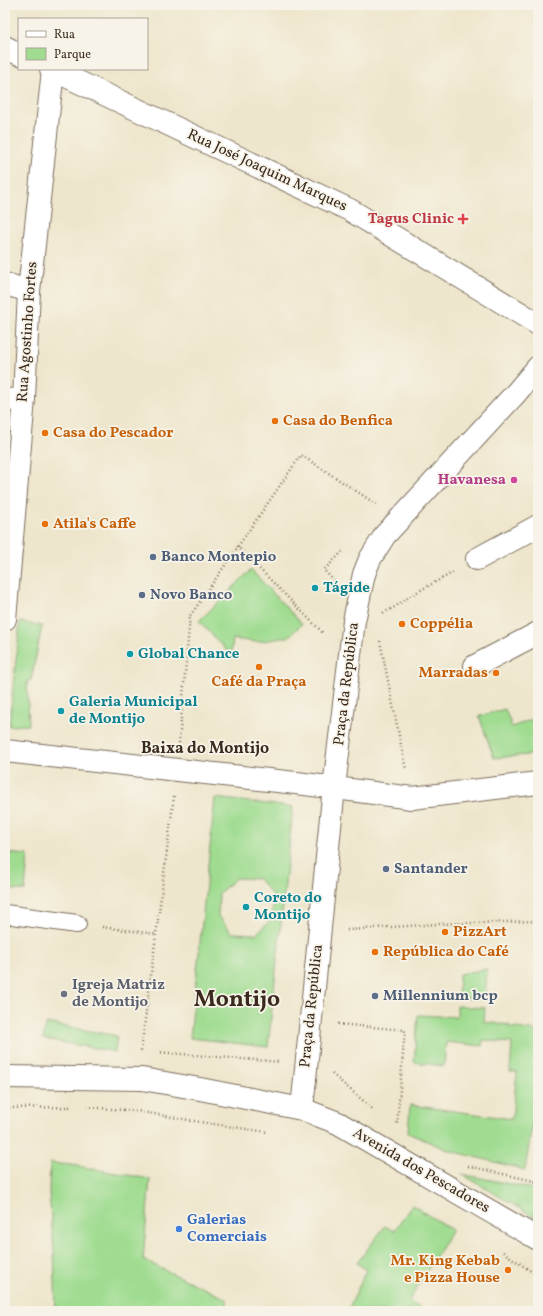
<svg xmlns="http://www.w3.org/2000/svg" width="543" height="1316" viewBox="0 0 543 1316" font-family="Vollkorn,serif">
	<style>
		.green { fill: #9fdc90; stroke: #6d8357; fill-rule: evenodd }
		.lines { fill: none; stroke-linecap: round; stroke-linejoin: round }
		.service-casing { stroke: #7a6c5b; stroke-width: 20 }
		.pedestrian-casing { stroke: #7a6c5b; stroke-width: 24 }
		.minor-casing { stroke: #7a6c5b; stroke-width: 24 }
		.path { stroke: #7a6c5b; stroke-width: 2.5; stroke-dasharray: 1 3; stroke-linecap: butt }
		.service { stroke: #fff; stroke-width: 18 }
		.pedestrian { stroke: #fff; stroke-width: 22 }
		.minor { stroke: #fff; stroke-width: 22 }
		.health-dot { fill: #e0444e; stroke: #f7f3e8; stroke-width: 1.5 }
		.food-dot { fill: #e8710a; stroke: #f7f3e8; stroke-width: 1.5 }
		.hotel-dot { fill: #d1479c; stroke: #f7f3e8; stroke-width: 1.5 }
		.service-dot { fill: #5c6f8a; stroke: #f7f3e8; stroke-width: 1.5 }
		.culture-dot { fill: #0f9aa8; stroke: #f7f3e8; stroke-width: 1.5 }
		.worship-dot { fill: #6b7280; stroke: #f7f3e8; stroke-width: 1.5 }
		.shop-dot { fill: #3f7fe0; stroke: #f7f3e8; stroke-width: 1.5 }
		.labels { text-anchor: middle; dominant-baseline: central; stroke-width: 3.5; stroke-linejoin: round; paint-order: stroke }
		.street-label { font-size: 15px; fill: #3b2a1e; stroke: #f7f3e8 }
		.health-label { font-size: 15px; font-weight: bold; fill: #be3a42; stroke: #f7f3e8; text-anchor: end }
		.food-label { font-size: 15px; font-weight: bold; fill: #c56008; stroke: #f7f3e8; text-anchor: start }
		.hotel-label { font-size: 15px; font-weight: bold; fill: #b23c85; stroke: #f7f3e8; text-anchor: end }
		.service-label { font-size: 15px; font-weight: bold; fill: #4e5e75; stroke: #f7f3e8; text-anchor: start }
		.culture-label { font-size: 15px; font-weight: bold; fill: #0d838f; stroke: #f7f3e8; text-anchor: start }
		.worship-label { font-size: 15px; font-weight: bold; fill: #5b616d; stroke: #f7f3e8; text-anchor: start }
		.shop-label { font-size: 15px; font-weight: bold; fill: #366cbe; stroke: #f7f3e8; text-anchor: start }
		.neighbourhood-label { font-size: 16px; font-weight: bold; fill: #3b2a1e; stroke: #f7f3e8 }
		.town-label { font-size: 23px; font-weight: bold; fill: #3b2a1e; stroke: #f7f3e8 }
	</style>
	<rect width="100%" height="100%" fill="#f7f3e8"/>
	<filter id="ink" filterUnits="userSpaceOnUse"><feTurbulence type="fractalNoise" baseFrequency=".025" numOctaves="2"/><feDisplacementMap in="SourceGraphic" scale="8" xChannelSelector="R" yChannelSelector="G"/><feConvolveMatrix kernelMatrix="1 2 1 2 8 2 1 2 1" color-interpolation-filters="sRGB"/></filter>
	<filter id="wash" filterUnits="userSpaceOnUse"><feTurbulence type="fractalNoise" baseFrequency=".012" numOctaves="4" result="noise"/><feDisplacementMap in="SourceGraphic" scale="16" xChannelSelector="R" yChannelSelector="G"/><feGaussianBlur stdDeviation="0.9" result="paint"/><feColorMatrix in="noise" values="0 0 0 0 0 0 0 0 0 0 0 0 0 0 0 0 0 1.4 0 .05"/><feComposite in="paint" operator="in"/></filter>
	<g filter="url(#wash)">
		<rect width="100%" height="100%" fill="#eee6cc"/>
		<!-- green -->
		<g class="green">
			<polygon points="251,570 302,624 288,637 257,642 233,639 231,655 199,621"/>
			<polygon points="20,622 42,626 31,680 27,681 29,725 9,726"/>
			<polygon points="505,709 512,727 538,717 538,754 494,758 479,716"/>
			<path d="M215 798 293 807 268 1047 190 1038ZM236 878 259 879 273 896 272 919 256 934 232 933 218 916 219 893Z"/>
			<polygon points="5,853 28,855 25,891 9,889 10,875 5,875"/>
			<polygon points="487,969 485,999 458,998 459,974"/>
			<polygon points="457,1006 485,1008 484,1022 509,1025 509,1027 537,1031 538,1025 538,1089 525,1170 448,1150 408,1133 410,1105 512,1119 517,1072 510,1072 512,1043 483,1040 482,1046 446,1042 444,1066 414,1062 418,1015 457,1017"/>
			<polygon points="46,1023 117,1036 115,1052 43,1039"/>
			<polygon points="50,1163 71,1165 150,1179 143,1260 227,1299 227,1311 56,1311 54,1251 49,1192"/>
			<polygon points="462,1174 538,1190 538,1198 534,1217"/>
			<polygon points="412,1205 452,1230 409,1301 424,1311 348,1311 366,1270 357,1263 385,1226 394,1231"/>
		</g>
	</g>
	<g filter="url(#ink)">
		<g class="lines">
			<!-- service casing -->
			<g class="service-casing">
				<polyline id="service" points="5,914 77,924"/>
			</g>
			<!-- pedestrian casing -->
			<g class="pedestrian-casing">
				<g id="pedestrian">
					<polyline points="5,619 24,399"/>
					<polyline points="475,666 538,633"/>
					<polyline points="5,751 305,784 412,798"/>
				</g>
			</g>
			<!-- minor casing -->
			<g class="minor-casing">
				<g id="minor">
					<polyline points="5,47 19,54"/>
					<polyline points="51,69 350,210 538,324"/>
					<polyline points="5,284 29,291"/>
					<polyline points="5,400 24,399 29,291 53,70"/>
					<polyline points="477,559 538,526"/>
					<polyline points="412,798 538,783"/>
					<polyline points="5,1077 142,1079 200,1089 302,1109 338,1123 538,1239"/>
					<polyline points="302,1109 334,787 354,621 364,574 370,559 385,535 516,393 538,367"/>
				</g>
			</g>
			<!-- path -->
			<g class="path">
				<polyline points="237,546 324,634"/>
				<polyline points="334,581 324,570 343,551"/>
				<polyline points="383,613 393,608 415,593 454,572"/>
				<polyline points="380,641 406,770"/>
				<polyline points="179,743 190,616 301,455 376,504"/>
				<polyline points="102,927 156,934"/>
				<polyline points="347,930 437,924 538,921"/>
				<polyline points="338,1024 405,1030 397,1125"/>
				<polyline points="141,1051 174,796"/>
				<polyline points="157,1052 280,1062"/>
				<polyline points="332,1074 374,1110"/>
				<polyline points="87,1107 137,1111 200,1122 267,1132"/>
				<polyline points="5,1108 70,1107"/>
				<polyline points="468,1166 538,1182"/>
				<polyline points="503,1252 538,1276"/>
			</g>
			<!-- service -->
			<use href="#service" class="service"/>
			<!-- pedestrian -->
			<use href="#pedestrian" class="pedestrian"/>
			<!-- minor -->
			<use href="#minor" class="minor"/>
		</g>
	</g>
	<!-- markers -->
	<path class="health-dot" d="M461 213h4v4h4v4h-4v4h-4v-4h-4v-4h4z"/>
	<g class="food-dot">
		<circle cx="275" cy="421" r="4"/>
		<circle cx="45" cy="433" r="4"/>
		<circle cx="45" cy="524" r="4"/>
		<circle cx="402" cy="624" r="4"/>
		<circle cx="259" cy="667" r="4"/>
		<circle cx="496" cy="673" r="4"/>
		<circle cx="445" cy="932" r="4"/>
		<circle cx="375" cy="952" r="4"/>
		<circle cx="508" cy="1270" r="4"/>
	</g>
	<circle class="hotel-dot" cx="514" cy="480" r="4"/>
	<g class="service-dot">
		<circle cx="153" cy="557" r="4"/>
		<circle cx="142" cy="595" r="4"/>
		<circle cx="386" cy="869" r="4"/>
		<circle cx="375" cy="996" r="4"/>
	</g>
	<g class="culture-dot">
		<circle cx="315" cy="588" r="4"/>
		<circle cx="130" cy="654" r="4"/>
		<circle cx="61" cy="711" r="4"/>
		<circle cx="246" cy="907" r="4"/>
	</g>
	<circle class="worship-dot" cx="64" cy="994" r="4"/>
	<circle class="shop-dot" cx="179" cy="1229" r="4"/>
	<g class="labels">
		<!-- street labels -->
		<g class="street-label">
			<text transform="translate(267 171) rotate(25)">Rua José Joaquim Marques</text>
			<text transform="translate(28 332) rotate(-86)">Rua Agostinho Fortes</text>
			<text transform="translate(347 684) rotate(-83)">Praça da República</text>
			<text transform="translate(312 1006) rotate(-84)">Praça da República</text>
			<text transform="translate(421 1171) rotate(30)">Avenida dos Pescadores</text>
		</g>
		<!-- health labels -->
		<g class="health-label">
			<text x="454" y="219">Tagus Clinic</text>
		</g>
		<!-- food labels -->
		<g class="food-label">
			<text x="283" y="421">Casa do Benfica</text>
			<text x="53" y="433">Casa do Pescador</text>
			<text x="53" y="524">Atila's Caffe</text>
			<text x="410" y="624">Coppélia</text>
			<text x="488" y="673" text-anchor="end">Marradas</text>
			<text x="259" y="682" text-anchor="middle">Café da Praça</text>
			<text x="453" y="932">PizzArt</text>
			<text x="383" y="952">República do Café</text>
			<text x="500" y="1261" text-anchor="end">Mr. King Kebab<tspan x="500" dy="17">e Pizza House</tspan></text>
		</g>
		<!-- hotel labels -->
		<g class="hotel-label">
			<text x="506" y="480">Havanesa</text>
		</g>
		<!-- service labels -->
		<g class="service-label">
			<text x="161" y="557">Banco Montepio</text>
			<text x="150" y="595">Novo Banco</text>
			<text x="394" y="869">Santander</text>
			<text x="383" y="996">Millennium bcp</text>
		</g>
		<!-- culture labels -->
		<g class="culture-label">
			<text x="323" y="588">Tágide</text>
			<text x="138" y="654">Global Chance</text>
			<text x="69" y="702">Galeria Municipal<tspan x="69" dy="17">de Montijo</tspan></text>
			<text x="254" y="898">Coreto do<tspan x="254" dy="17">Montijo</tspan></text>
		</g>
		<!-- worship labels -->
		<g class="worship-label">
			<text x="72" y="985">Igreja Matriz<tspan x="72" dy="17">de Montijo</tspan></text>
		</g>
		<!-- shop labels -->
		<g class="shop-label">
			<text x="187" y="1220">Galerias<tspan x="187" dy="17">Comerciais</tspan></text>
		</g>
		<!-- neighbourhood labels -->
		<g class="neighbourhood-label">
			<text x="205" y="749">Baixa do Montijo</text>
		</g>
		<!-- town labels -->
		<g class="town-label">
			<text x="237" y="1000">Montijo</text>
		</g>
	</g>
	<!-- margin -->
	<rect width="543" height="1316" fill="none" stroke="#f7f3e8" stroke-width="20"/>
	<!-- legend -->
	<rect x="18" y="18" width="130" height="52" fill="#f7f3e8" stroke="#aca397"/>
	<rect x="26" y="31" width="20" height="6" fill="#ffffff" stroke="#aca397"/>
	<text x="54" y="38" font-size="12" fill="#3b2a1e">Rua</text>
	<rect x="26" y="48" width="20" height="12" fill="#9fdc90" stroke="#aca397"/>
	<text x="54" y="58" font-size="12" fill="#3b2a1e">Parque</text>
</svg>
